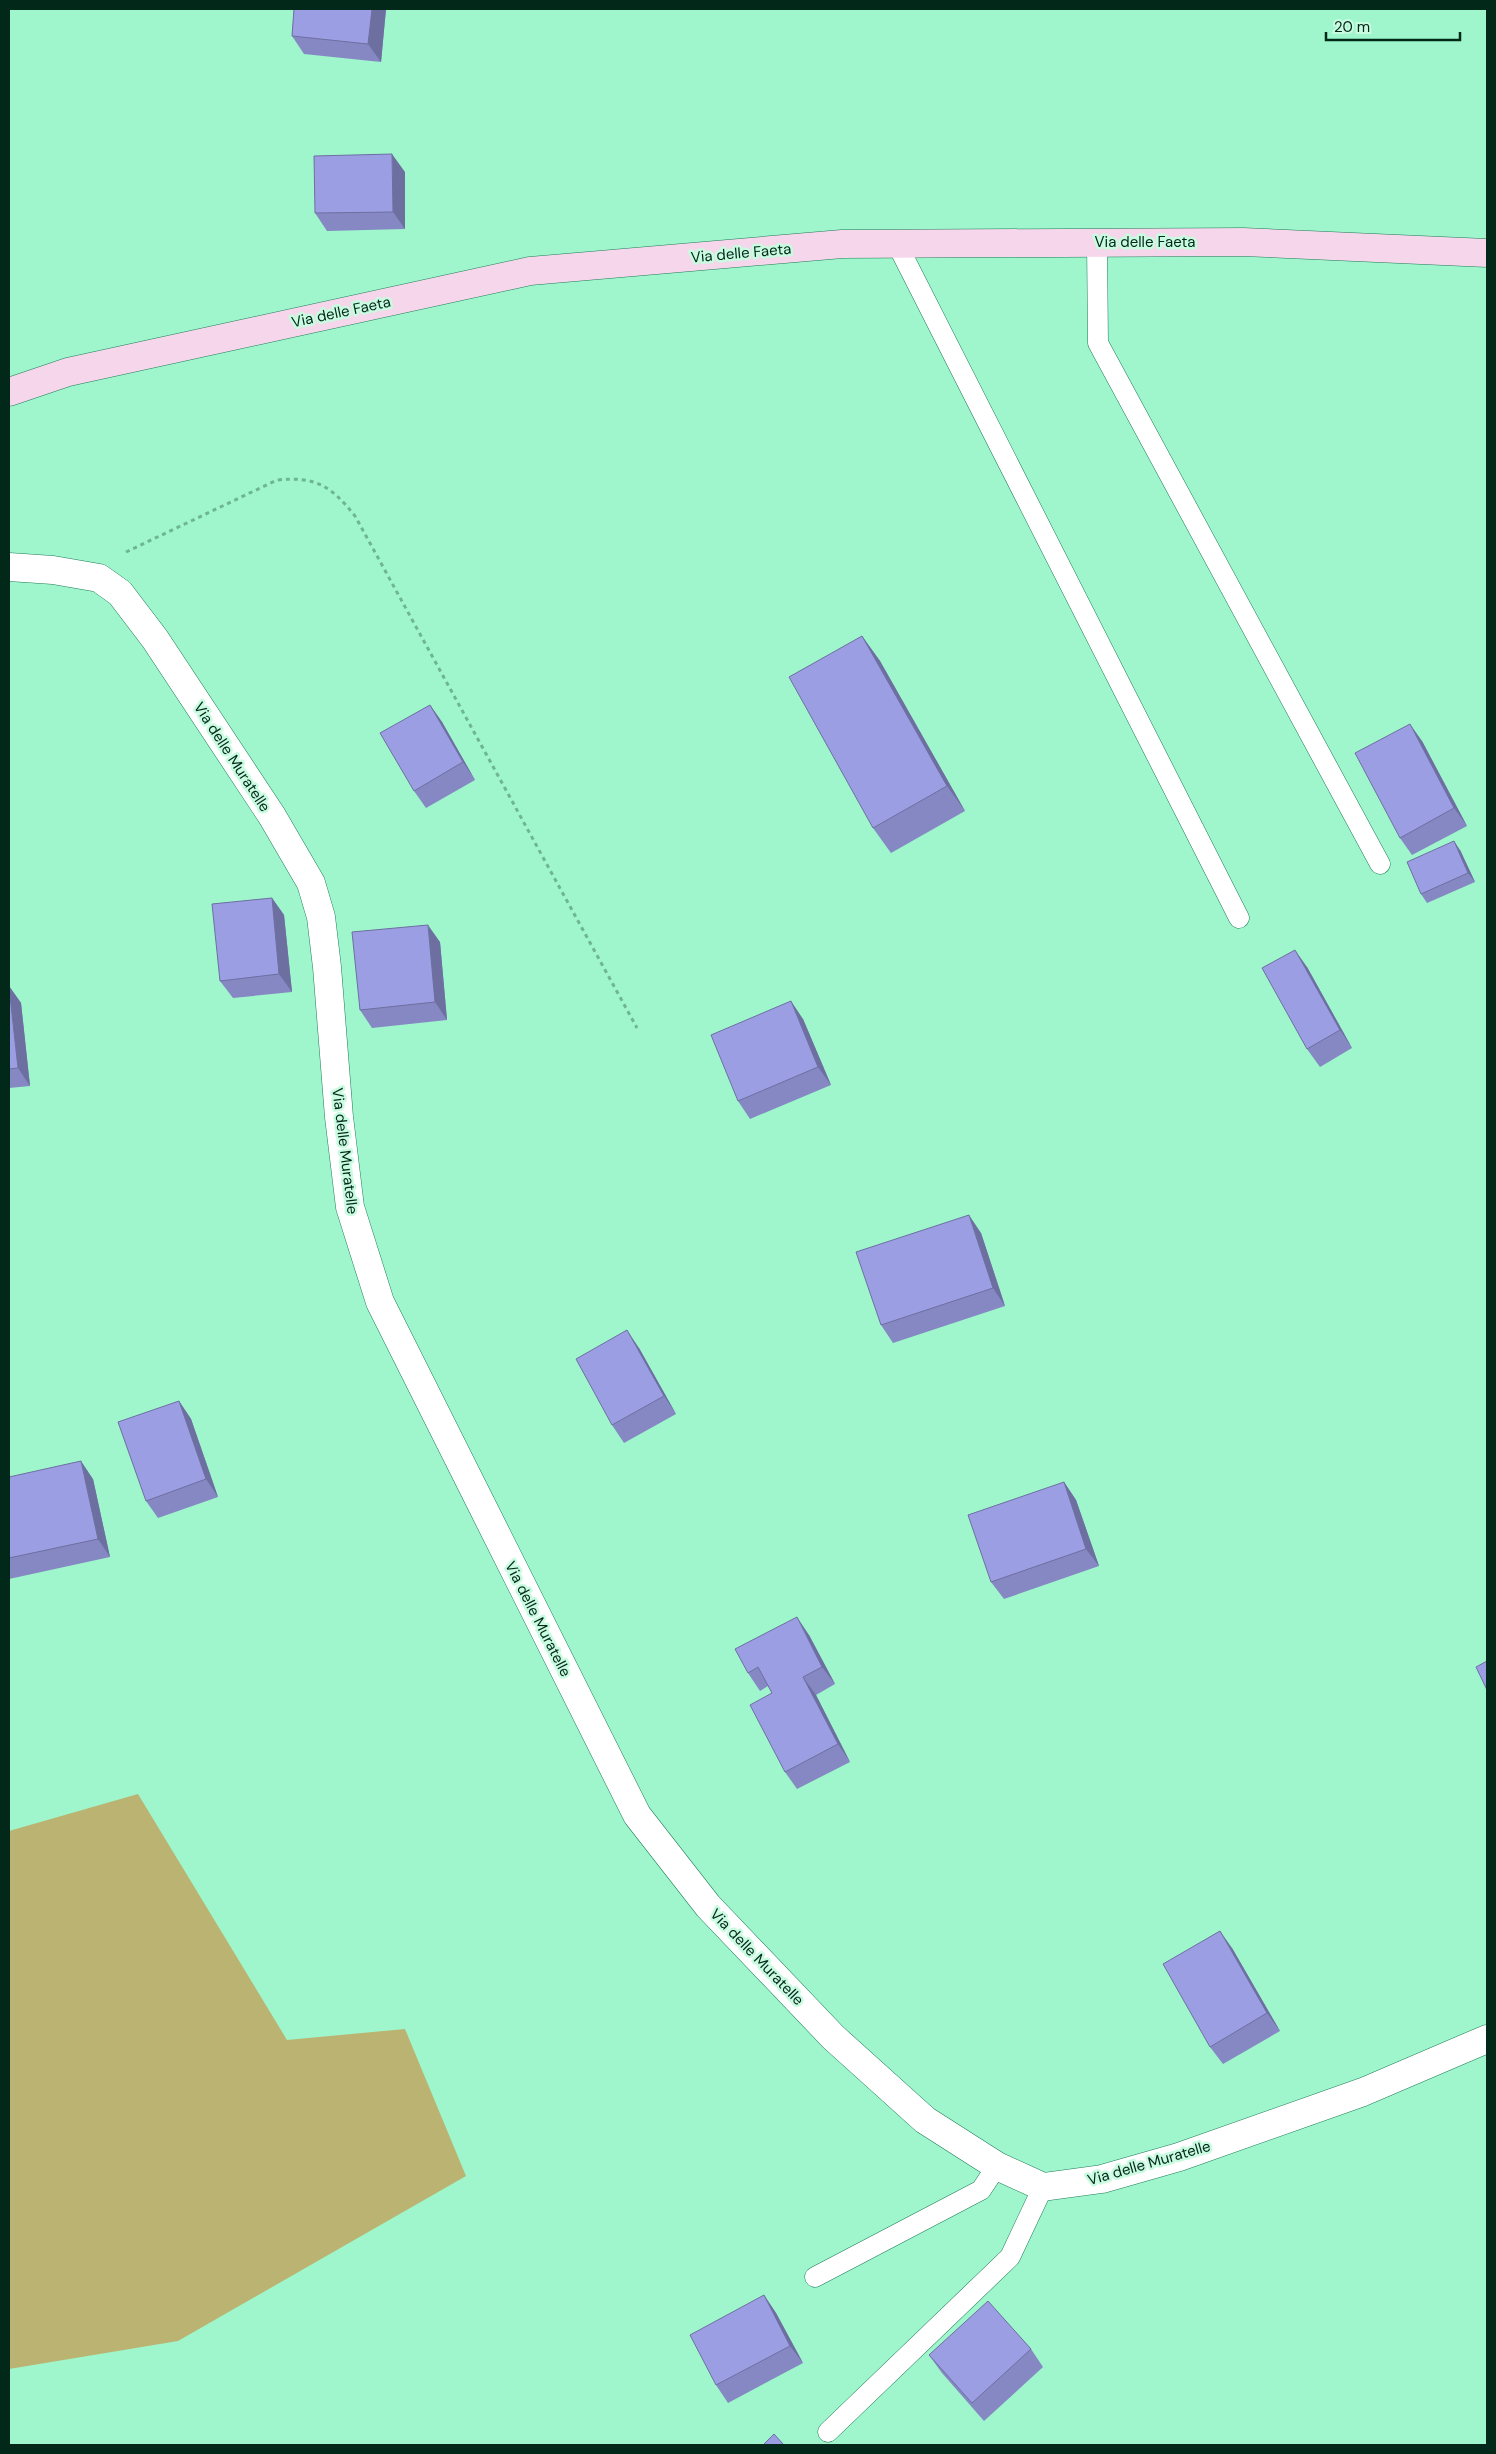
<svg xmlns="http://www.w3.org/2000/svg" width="1496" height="2454" viewBox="0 0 1496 2454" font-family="'DM Sans',sans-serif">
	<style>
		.green { fill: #bbb371 }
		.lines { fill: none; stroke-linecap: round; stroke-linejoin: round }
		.lane-casing { stroke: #1f7c58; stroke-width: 21 }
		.street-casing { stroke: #1f7c58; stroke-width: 29 }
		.secondary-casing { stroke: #1f7c58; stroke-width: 29 }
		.path { stroke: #6eb594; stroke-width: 3; stroke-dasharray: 4 4; stroke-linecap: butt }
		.lane { stroke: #fff; stroke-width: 20 }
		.street { stroke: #fff; stroke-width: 28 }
		.secondary { stroke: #f5d6ea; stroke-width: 28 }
		.wall { fill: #8688c4 }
		.shaded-wall { fill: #6d6fa0 }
		.building { fill: #9c9ee4; stroke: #6d6fa0 }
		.labels { text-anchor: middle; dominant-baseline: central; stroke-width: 5; stroke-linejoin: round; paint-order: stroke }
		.street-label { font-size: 15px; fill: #022819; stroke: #c9fbe1 }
	</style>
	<rect width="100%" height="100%" fill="#9ff6cc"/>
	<!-- green -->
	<polygon class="green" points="138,1794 287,2040 405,2029 466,2176 178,2341 9,2369 9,1831"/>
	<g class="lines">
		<!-- lane casing -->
		<g class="lane-casing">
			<g id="lane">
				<polyline points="1097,243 1098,343 1380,864"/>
				<polyline points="897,244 1239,918"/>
				<polyline points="815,2277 981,2190 997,2166"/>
				<polyline points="828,2432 1010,2257 1043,2187"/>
			</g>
		</g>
		<!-- street casing -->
		<g class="street-casing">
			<polyline id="street" points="9,567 53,570 99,578 120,593 155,639 272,816 311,883 321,917 327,967 339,1117 350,1207 380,1302 637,1815 708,1906 833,2037 925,2120 997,2166 1043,2187 1102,2179 1179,2157 1363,2092 1487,2039"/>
		</g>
		<!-- secondary casing -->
		<g class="secondary-casing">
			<polyline id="secondary" points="9,392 68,372 530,271 842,244 1243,242 1487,253"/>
		</g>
		<!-- path -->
		<path class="path" d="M126 552 277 480C316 476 331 486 355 516L637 1028"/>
		<!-- lane -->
		<use href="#lane" class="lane"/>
		<!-- street -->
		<use href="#street" class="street"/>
		<!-- secondary -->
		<use href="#secondary" class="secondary"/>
	</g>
	<!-- wall -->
	<g class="wall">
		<polygon points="294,9 386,9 381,62 304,54 292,36"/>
		<polygon points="405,172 405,229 327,231 315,213"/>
		<polygon points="862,636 880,661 965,811 891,853 873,828"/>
		<polygon points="430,705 442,722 475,780 426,808 414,791"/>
		<polygon points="1422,741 1467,826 1412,855 1400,838"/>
		<polygon points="1460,850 1475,882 1427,903 1421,894"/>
		<polygon points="272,898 284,915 292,992 233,998 220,981"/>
		<polygon points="440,942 447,1020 372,1028 360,1010"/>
		<polygon points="1307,967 1352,1048 1320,1067 1307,1049"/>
		<polygon points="9,986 21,1003 30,1086 9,1088"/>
		<polygon points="803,1019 831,1085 750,1119 738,1101"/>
		<polygon points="981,1233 1005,1306 893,1343 881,1325"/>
		<polygon points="639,1348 676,1414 624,1443 612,1425"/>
		<polygon points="179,1401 191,1419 218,1497 158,1518 146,1501"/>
		<polygon points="9,1477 93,1479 110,1557 9,1579"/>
		<polygon points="1064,1482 1076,1500 1099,1566 1004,1599 991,1582"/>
		<polygon points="809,1635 835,1684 816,1695 850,1762 797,1789 785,1772 772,1693 768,1686 760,1691 748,1673"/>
		<polygon points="1232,1948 1280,2031 1223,2064 1210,2047"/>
		<polygon points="764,2295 776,2313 803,2363 728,2403 716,2385"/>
		<polygon points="1031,2349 1043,2367 984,2421 942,2373 929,2355"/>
	</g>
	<!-- shaded-wall -->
	<g class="shaded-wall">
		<polygon points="372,9 386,9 381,62 368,44"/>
		<polygon points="392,154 405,172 405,229 393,212"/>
		<polygon points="862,636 880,661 965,811 947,786"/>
		<polygon points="430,705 442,722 475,780 463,762"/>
		<polygon points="1410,724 1422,741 1467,826 1454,808"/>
		<polygon points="1454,841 1460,850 1475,882 1468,873"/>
		<polygon points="272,898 284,915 292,992 279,974"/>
		<polygon points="428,925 440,942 447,1020 435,1002"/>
		<polygon points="1295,950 1307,967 1352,1048 1340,1030"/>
		<polygon points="9,986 21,1003 30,1086 18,1068"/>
		<polygon points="791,1001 803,1019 831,1085 818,1067"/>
		<polygon points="969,1215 981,1233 1005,1306 993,1288"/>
		<polygon points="627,1330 639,1348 676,1414 664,1396"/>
		<polygon points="179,1401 191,1419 218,1497 206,1479"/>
		<polygon points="81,1461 93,1479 110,1557 98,1539"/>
		<polygon points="1064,1482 1076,1500 1099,1566 1086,1549"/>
		<polygon points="797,1617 809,1635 835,1684 822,1667"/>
		<polygon points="803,1677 816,1695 850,1762 838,1744"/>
		<polygon points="1220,1931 1232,1948 1280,2031 1267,2013"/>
		<polygon points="764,2295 776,2313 803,2363 790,2346"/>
	</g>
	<!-- building -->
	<g class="building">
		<polygon points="294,9 372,9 368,44 292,36"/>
		<polygon points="392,154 393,212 315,213 314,156"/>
		<polygon points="862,636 947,786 873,828 789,677"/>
		<polygon points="430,705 463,762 414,791 380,733"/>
		<polygon points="1410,724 1454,808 1400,838 1355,753"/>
		<polygon points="1454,841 1468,873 1421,894 1407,862"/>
		<polygon points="272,898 279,974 220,981 212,904"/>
		<polygon points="428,925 435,1002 360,1010 352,932"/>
		<polygon points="1295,950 1340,1030 1307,1049 1262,968"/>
		<polygon points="9,987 18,1068 9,1069"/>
		<polygon points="791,1001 818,1067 738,1101 711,1035"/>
		<polygon points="969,1215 993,1288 881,1325 856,1252"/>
		<polygon points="627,1330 664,1396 612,1425 576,1359"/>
		<polygon points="179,1401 206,1479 146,1501 118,1422"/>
		<polygon points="81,1461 98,1539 9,1558 9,1477"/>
		<polygon points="1064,1482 1086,1549 991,1582 968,1515"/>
		<polygon points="797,1617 822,1667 803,1677 838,1744 785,1772 750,1705 772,1693 758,1667 748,1673 735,1649"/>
		<polygon points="1487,1661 1487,1690 1476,1667"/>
		<polygon points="1220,1931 1267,2013 1210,2047 1163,1964"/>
		<polygon points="764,2295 790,2346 716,2385 690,2335"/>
		<polygon points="988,2301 1031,2349 972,2403 929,2355"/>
		<polygon points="774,2434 784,2445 763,2445"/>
	</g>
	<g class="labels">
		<!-- street labels -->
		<g class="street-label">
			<text x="1145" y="242">Via delle Faeta</text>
			<text transform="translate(741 253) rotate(-5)">Via delle Faeta</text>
			<text transform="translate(341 312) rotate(-12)">Via delle Faeta</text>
			<text transform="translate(232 757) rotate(57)">Via delle Muratelle</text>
			<text transform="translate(345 1151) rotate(83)">Via delle Muratelle</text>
			<text transform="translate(538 1619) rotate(63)">Via delle Muratelle</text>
			<text transform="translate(757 1957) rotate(46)">Via delle Muratelle</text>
			<text transform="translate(1149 2163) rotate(-16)">Via delle Muratelle</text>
		</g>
	</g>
	<!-- border -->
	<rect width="1496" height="2454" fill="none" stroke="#022819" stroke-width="20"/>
	<!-- scale -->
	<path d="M1326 32v8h134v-8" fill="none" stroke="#022819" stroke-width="2.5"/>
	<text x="1334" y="32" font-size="15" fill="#022819" stroke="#c9fbe1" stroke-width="4" paint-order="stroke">20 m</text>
</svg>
